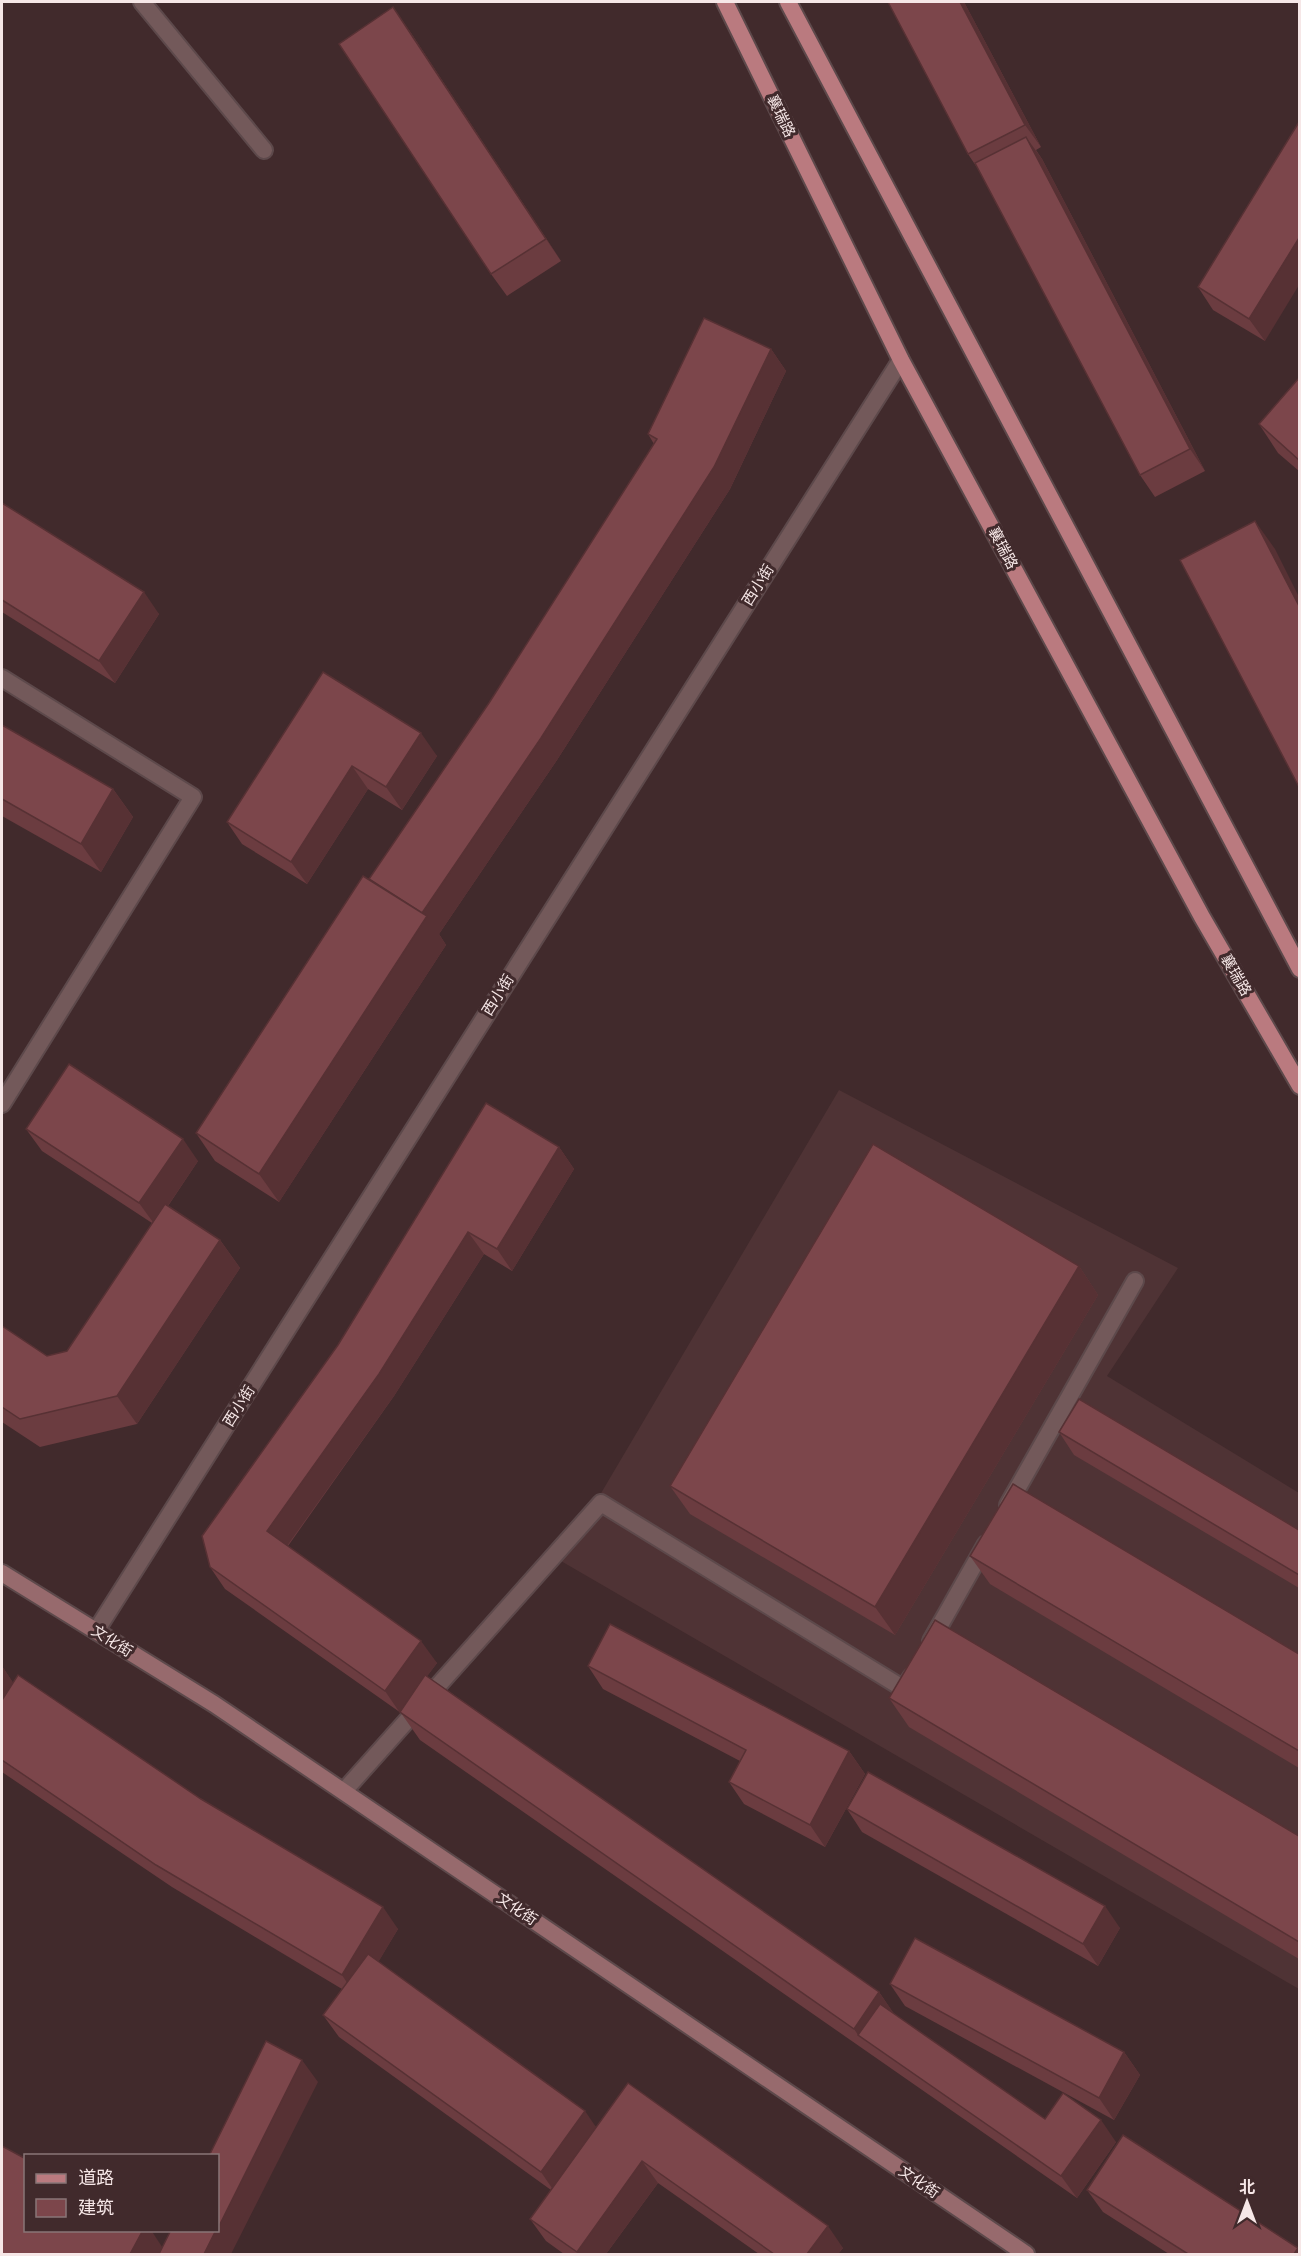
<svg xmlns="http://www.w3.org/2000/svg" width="1301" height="2256" viewBox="0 0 1301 2256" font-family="Figtree,'Noto Sans SC',sans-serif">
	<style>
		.built { fill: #4f3335 }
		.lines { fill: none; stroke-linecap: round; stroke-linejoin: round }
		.service-casing { stroke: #5d494b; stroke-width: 20 }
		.tertiary-casing { stroke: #5d494b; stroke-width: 20 }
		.secondary-casing { stroke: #5d494b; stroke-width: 20 }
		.primary-casing { stroke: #5d494b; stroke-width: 20 }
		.service { stroke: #73595a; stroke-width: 16 }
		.tertiary { stroke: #73595a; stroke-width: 16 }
		.secondary { stroke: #976a6d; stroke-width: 16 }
		.primary { stroke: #ba7a7f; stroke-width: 16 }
		.wall { fill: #6b3c40 }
		.shaded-wall { fill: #573134 }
		.building { fill: #7c464b; stroke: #573134; stroke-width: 1.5 }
		.labels { text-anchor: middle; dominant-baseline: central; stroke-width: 6; stroke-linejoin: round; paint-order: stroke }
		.street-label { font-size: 15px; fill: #f6e7e7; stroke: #412a2c }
	</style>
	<rect width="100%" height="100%" fill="#412a2c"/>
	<!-- built -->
	<polygon class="built" points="839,1090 1178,1268 1107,1376 1299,1493 1299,1989 561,1561"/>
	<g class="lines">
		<!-- service casing -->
		<g class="service-casing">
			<g id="service">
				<polyline points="142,2 264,150"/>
				<polyline points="2,678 193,797 2,1104"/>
				<polyline points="1008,1505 1135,1281"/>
				<polyline points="931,1641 986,1544"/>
				<polyline points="344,1791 601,1503 904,1689 911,1677"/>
			</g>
		</g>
		<!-- tertiary casing -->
		<g class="tertiary-casing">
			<polyline id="tertiary" points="96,1631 901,360"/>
		</g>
		<!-- secondary casing -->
		<g class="secondary-casing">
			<polyline id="secondary" points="2,1573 214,1704 1026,2254"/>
		</g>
		<!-- primary casing -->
		<g class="primary-casing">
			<g id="primary">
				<polyline points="725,2 901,360 1202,917 1300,1086"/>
				<polyline points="788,2 1300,969"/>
			</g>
		</g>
		<!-- service -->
		<use href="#service" class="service"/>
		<!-- tertiary -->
		<use href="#tertiary" class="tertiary"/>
		<!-- secondary -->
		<use href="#secondary" class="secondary"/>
		<!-- primary -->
		<use href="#primary" class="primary"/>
	</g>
	<!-- wall -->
	<g class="wall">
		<polygon points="964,2 1041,147 1036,150 1042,159 1205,471 1155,497 1140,475 978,169 968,154"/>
		<polygon points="409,30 561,261 507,296 491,274"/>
		<polygon points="1299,122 1265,341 1213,310 1198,287"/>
		<polygon points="771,349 786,371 730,489 557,760 439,934 446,945 279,1202 215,1161 196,1133 489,703 654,444 648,434"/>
		<polygon points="1299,378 1299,471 1278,453 1259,424"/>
		<polygon points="2,503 159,614 115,683 2,612"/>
		<polygon points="323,672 437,756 402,810 368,789 307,884 242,844 227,822"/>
		<polygon points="2,725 113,789 133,817 101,872 2,816"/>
		<polygon points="26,1129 198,1161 168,1206 220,1240 240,1268 137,1424 40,1447 2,1422 2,1326 47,1356 67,1351 152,1223 42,1151"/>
		<polygon points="559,1147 574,1169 512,1271 484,1254 394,1396 288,1546 437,1663 427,1676 879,1992 894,2014 1045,2119 1116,2142 1077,2198 420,1740 401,1713 225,1589 210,1567 338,1345"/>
		<polygon points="1079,1266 1098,1295 895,1635 690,1514 670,1486"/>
		<polygon points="1059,1432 1299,1530 1299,1588 1074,1455"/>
		<polygon points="970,1556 1299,1654 1299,1768 990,1584"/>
		<polygon points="2,1666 13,1683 201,1799 398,1929 378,1962 596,2127 843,2248 838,2254 759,2254 658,2183 606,2254 564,2254 546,2241 530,2219 551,2190 339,2037 323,2015 342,1989 172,1887 2,1772"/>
		<polygon points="588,1666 849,1751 865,1774 825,1847 744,1804 729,1782 740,1761 603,1689"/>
		<polygon points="889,1698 1299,1836 1299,1959 909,1727"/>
		<polygon points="847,1809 1120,1928 1098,1966 862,1832"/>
		<polygon points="890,1984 1124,2052 1140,2075 1114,2120 905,2006"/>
		<polygon points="1087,2190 1299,2254 1169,2254 1103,2212"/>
	</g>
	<!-- shaded-wall -->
	<g class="shaded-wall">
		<polygon points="960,2 964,2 1041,147 1025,125"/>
		<polygon points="393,7 409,30 561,261 546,239"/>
		<polygon points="1026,137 1042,159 1205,471 1190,449"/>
		<polygon points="1299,238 1299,285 1265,341 1249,319"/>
		<polygon points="771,349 786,371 730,489 557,760 439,934 446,945 279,1202 259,1174"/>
		<polygon points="1255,521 1275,549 1299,597 1299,606"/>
		<polygon points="144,592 159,614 115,683 99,661"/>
		<polygon points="421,733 437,756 402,810 386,787"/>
		<polygon points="352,766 368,789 307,884 291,862"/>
		<polygon points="113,789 133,817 101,872 81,844"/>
		<polygon points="183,1139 198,1161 155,1225 139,1203"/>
		<polygon points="559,1147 574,1169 512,1271 497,1249"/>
		<polygon points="468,1232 484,1254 394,1396 282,1553 267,1531"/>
		<polygon points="220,1240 240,1268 137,1424 117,1396"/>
		<polygon points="1079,1266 1098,1295 895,1635 875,1607"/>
		<polygon points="421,1641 437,1663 400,1713 385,1691"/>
		<polygon points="2,1666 18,1690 2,1718"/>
		<polygon points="849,1751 865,1774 825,1847 810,1825"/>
		<polygon points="1105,1906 1120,1928 1098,1966 1083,1944"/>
		<polygon points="383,1907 398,1929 357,1998 342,1975"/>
		<polygon points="879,1992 899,2021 858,2035 854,2029"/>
		<polygon points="1124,2052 1140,2075 1114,2120 1099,2098"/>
		<polygon points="302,2060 318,2082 231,2254 204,2254 216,2230 218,2230 218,2228"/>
		<polygon points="585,2111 600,2133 556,2194 541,2172"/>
		<polygon points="1101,2120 1116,2142 1077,2198 1061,2176"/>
		<polygon points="642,2161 658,2183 606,2254 578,2254 577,2252"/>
		<polygon points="828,2226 843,2248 838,2254 807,2254"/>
		<polygon points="143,2230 151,2230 166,2253 165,2254 130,2254"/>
		<polygon points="1298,2248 1299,2250 1299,2254 1294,2254"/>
	</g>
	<!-- building -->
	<g class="building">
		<polygon points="888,2 960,2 1025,125 968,154"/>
		<polygon points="393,7 546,239 491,274 339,44"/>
		<polygon points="1299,122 1299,238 1249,319 1198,287"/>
		<polygon points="1026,137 1190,449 1140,475 975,163"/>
		<polygon points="704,318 771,349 714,467 541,738 422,913 369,879 489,703 657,439 648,434"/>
		<polygon points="1299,378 1299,460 1259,424"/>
		<polygon points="2,503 144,592 99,661 2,600"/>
		<polygon points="1255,521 1299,606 1299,787 1180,560"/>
		<polygon points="323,672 421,733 386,787 352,766 291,862 227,822"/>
		<polygon points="2,725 113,789 81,844 2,799"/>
		<polygon points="363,876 427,916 259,1174 196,1133"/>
		<polygon points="69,1064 183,1139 139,1203 26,1129"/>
		<polygon points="486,1103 559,1147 497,1249 468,1232 379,1374 267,1531 421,1641 385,1691 210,1567 202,1536 338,1345"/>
		<polygon points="873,1144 1079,1266 875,1607 670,1486"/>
		<polygon points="165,1204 220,1240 117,1396 20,1419 2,1407 2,1326 47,1356 67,1351"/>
		<polygon points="1079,1399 1299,1530 1299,1575 1059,1432"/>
		<polygon points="1013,1484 1299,1654 1299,1751 970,1556"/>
		<polygon points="935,1620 1299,1836 1299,1942 889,1698"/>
		<polygon points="610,1624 849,1751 810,1825 729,1782 746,1750 588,1666"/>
		<polygon points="18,1675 201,1799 383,1907 342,1975 156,1865 2,1760 2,1700"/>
		<polygon points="425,1675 879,1992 854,2029 400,1712"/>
		<polygon points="868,1772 1105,1906 1083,1944 847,1809"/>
		<polygon points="915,1938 1124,2052 1099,2098 890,1984"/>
		<polygon points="368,1954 585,2111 541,2172 323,2015"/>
		<polygon points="880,2004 1045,2119 1063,2093 1101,2120 1061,2176 858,2035"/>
		<polygon points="266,2041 302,2060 218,2228 218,2156 209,2156"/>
		<polygon points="628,2083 828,2226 807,2254 774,2254 642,2161 577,2252 530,2219"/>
		<polygon points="1123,2135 1298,2248 1294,2254 1188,2254 1087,2190"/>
		<polygon points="2,2146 26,2159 26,2230 143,2230 130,2254 2,2254"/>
		<polygon points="171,2230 216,2230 204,2254 159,2254"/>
	</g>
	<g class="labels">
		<!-- street labels -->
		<g class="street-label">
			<text transform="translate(781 116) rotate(64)">襄瑞路</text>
			<text transform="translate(1003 548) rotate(62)">襄瑞路</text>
			<text transform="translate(758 585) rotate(-58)">西小街</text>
			<text transform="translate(1236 975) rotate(60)">襄瑞路</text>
			<text transform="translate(498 995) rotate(-58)">西小街</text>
			<text transform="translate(239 1406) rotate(-58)">西小街</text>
			<text transform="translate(112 1641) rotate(32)">文化街</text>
			<text transform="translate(517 1909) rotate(34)">文化街</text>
			<text transform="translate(919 2182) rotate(34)">文化街</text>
		</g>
	</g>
	<!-- border -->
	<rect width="1301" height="2256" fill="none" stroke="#f6e7e7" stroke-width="6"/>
	<!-- legend -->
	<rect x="24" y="2154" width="195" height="78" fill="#412a2c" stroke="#897677" stroke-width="1.5"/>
	<rect x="36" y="2174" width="30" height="9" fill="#ba7a7f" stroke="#897677" stroke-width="1.5"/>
	<text x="78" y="2184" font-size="18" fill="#f6e7e7">道路</text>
	<rect x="36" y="2199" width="30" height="18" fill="#7c464b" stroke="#897677" stroke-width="1.5"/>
	<text x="78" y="2214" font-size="18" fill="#f6e7e7">建筑</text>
	<!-- north arrow -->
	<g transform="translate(1247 2202)" stroke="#412a2c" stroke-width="4.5" paint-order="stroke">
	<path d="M0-4.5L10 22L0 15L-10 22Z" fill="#f6e7e7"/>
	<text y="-9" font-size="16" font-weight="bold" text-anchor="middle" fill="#f6e7e7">北</text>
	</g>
</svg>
